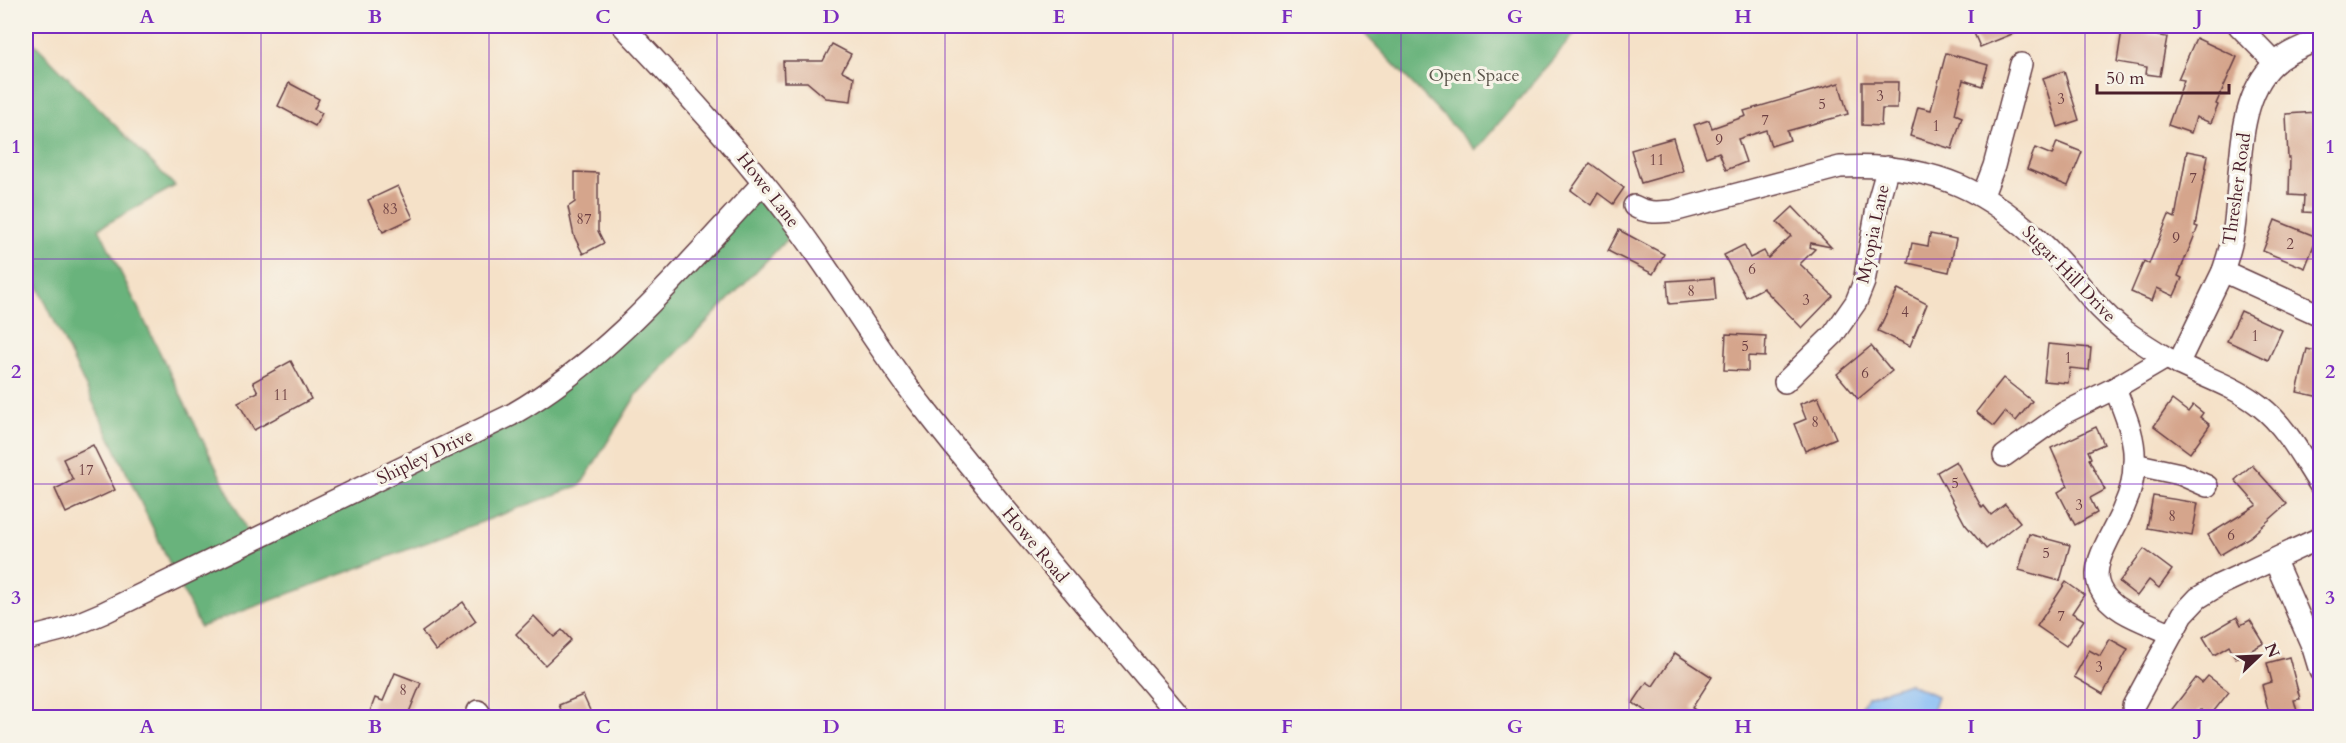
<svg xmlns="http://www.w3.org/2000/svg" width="2346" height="743" viewBox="0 0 2346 743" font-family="Cardo,serif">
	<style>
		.forest { fill: #69b37b; stroke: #5a6953; stroke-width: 1.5 }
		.water { fill: #85bcf5; stroke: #686e90; stroke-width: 1.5 }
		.building { fill: #d5a58c }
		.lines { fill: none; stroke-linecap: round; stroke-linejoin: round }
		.street-casing { stroke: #643c43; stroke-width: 24 }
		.street { stroke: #fff; stroke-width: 21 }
		.grid { fill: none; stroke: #7b2cbf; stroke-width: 1.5; stroke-opacity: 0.55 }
		.labels { text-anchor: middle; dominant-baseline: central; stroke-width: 6; stroke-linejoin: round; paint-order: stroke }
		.number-label { font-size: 15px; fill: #6d4043 }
		.park-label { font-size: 18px; fill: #5b544a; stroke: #f7f3e8 }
		.street-label { font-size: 18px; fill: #4a1f2b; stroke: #f7f3e8 }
		.neatline { fill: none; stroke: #7b2cbf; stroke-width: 2 }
		.grid-label { font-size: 20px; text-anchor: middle; font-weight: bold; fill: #7b2cbf }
	</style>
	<rect width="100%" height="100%" fill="#f7f3e8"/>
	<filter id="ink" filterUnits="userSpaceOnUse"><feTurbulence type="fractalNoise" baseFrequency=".0167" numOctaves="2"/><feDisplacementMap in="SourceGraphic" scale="12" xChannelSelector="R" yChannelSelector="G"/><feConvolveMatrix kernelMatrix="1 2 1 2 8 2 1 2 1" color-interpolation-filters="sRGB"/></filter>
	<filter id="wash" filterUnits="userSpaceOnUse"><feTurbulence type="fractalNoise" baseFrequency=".008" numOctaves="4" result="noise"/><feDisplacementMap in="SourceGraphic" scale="24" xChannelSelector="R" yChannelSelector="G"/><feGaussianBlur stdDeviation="1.35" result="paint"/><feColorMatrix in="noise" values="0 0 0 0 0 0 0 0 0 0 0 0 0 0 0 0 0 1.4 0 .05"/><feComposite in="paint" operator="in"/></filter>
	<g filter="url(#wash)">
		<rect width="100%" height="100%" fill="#f5e1c8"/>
		<!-- forest -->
		<g class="forest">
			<polygon points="1357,26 1581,26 1476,150"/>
			<polygon points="26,35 175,186 99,228 252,541 547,395 763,183 798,228 637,394 581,485 200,627 31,272 26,268"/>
		</g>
		<!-- water -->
		<polygon class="water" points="1908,683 1937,696 1930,717 1862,717 1859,711 1867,697"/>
		<g id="blocks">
			<!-- building -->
			<g class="building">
				<polygon points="1971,26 2032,26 1980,47"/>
				<polygon points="2122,30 2167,37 2160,76 2146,74 2147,67 2117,62"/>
				<polygon points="2196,38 2237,57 2216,104 2218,105 2211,123 2196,117 2191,133 2168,125 2184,80 2178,79"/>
				<polygon points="832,44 851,54 842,71 854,77 851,101 826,98 807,82 784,82 783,61 823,61"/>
				<polygon points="1946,53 1988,65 1982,86 1963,80 1955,114 1962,117 1952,149 1910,136 1918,107 1931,110"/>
				<polygon points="2064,71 2079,120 2058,127 2043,78"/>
				<polygon points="1862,82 1898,82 1897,109 1882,109 1881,126 1862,125"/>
				<polygon points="289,83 319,99 314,109 322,113 315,126 278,106"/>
				<polygon points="1839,83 1848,114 1787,131 1790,140 1771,146 1766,130 1738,139 1746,162 1726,170 1719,152 1706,157 1694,125 1709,120 1712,128 1746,116 1744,111"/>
				<polygon points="2317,112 2320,180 2320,213 2303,212 2304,196 2289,195 2290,158 2288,158 2286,114"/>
				<polygon points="1673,138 1683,171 1641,183 1631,150"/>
				<polygon points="2057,142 2082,152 2068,186 2027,169 2035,148 2052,155"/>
				<polygon points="2187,151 2208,155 2195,226 2198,227 2178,276 2182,278 2174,296 2157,288 2152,301 2131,292 2144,261 2149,264 2169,215 2175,218"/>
				<polygon points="1590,163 1624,188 1613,204 1598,193 1591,205 1571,190"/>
				<polygon points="575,172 598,173 598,231 604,243 583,254 574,236 568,207 575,202"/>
				<polygon points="398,186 413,218 383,232 368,200"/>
				<polygon points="1793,207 1831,247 1811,243 1810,247 1815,249 1800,264 1833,296 1802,328 1763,288 1746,297 1724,255 1744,245 1750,258 1764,251 1768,258 1791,236 1777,222"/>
				<polygon points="2275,220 2317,237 2305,268 2263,251"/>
				<polygon points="1619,230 1664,254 1653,274 1608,251"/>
				<polygon points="1930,234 1956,239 1949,272 1908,263 1912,243 1928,246"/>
				<polygon points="1714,278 1716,300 1669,304 1667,281"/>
				<polygon points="1898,289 1927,304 1910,346 1878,331"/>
				<polygon points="2241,311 2282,330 2268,360 2227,341"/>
				<polygon points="1726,334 1766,336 1765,357 1748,356 1748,371 1724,370"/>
				<polygon points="2048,344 2091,348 2089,370 2070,368 2068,383 2044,381"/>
				<polygon points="1871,346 1892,371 1858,399 1837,374"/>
				<polygon points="2307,349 2320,352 2320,397 2297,392"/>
				<polygon points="291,361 311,399 254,430 238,402 258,392 253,382"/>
				<polygon points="2003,378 2032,401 2016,421 2005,412 1994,426 1976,412"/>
				<polygon points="1818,397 1836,438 1805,451 1794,424 1806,419 1800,404"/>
				<polygon points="2172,400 2188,412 2193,405 2203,413 2200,417 2210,425 2190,453 2154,426"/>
				<polygon points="2096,427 2104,444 2088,451 2091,458 2089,459 2105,490 2090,498 2097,513 2075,525 2058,492 2068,486 2051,448"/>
				<polygon points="93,445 115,490 66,513 55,489 73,480 63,459"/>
				<polygon points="1956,461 1982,508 1984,506 1991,515 2005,504 2020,522 1986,549 1965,524 1937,472"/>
				<polygon points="2252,465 2287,504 2250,537 2220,555 2208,535 2257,505 2235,480"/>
				<polygon points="2153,496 2198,503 2192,536 2147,528"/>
				<polygon points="2029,534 2070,545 2060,581 2019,570"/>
				<polygon points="2144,549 2172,570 2159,588 2149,580 2137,596 2119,582"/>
				<polygon points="2066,582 2084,595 2072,613 2084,620 2066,646 2037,626"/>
				<polygon points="463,602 476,621 436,651 422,632"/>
				<polygon points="534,616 554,637 562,630 571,640 545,665 516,634"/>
				<polygon points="2237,617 2241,625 2250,620 2264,643 2236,659 2229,646 2214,655 2203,637"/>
				<polygon points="2110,639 2128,649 2103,694 2074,677 2089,650 2100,656"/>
				<polygon points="1675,653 1712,677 1692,708 1706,717 1655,717 1633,703 1647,682 1653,686"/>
				<polygon points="2289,657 2300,699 2294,700 2297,711 2270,717 2262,685 2272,682 2267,663"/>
				<polygon points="395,673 421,683 407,717 378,717 369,714 375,698 383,701"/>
				<polygon points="2208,676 2229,692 2210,716 2201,709 2194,717 2166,717 2196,678 2202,683"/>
				<polygon points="583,695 593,717 564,717 559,705"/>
			</g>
		</g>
	</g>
	<g filter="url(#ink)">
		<use href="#blocks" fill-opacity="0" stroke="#643c43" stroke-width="1.5"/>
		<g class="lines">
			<!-- street casing -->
			<g class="street-casing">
				<g id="street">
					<path d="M623 26C681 87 738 149 790 217 837 278 875 346 923 407 1006 513 1094 615 1181 718"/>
					<polyline points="2239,26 2275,63"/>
					<polyline points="1983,195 1994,166 2021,64"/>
					<path d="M1634 206C1647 214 1659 212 1673 211L1840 167C1934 162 1993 191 2057 258 2082 285 2094 307 2125 331 2138 340 2153 350 2167 358 2197 375 2232 384 2260 406 2286 426 2302 457 2320 485"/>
					<polyline points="2223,271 2320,315"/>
					<path d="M2178 364 2223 271C2227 259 2231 247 2233 235 2242 187 2234 108 2269 69 2282 54 2302 47 2320 39"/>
					<polyline points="1785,382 1833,335 1856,302 1864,282 1878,202 1888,167"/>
					<path d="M2115 388C2124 412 2136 437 2134 463 2134 478 2130 494 2124 507 2116 530 2088 564 2100 588 2111 613 2150 623 2172 634"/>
					<polyline points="2004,456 2064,413 2115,388 2166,358"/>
					<polyline points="2134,464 2180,474 2207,486"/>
					<polyline points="2275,561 2313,648 2320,671"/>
					<path d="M26 639 65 629 103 613 511 415C611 358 685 266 763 183"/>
					<polyline points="2133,706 2183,614 2198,598 2219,585 2320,538"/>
					<polyline points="478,711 483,718"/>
				</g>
			</g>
			<!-- street -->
			<use href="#street" class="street"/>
		</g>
	</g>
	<!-- grid -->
	<path class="grid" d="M261 26V718M489 26V718M717 26V718M945 26V718M1173 26V718M1401 26V718M1629 26V718M1857 26V718M2085 26V718M26 259H2320M26 484H2320"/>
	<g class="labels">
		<!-- number labels -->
		<g class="number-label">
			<text x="1880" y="96">3</text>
			<text x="2061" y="99">3</text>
			<text x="1822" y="104">5</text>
			<text x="1765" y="120">7</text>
			<text x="1936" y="126">1</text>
			<text x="1719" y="140">9</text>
			<text x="1657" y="160">11</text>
			<text x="2193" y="178">7</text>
			<text x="390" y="209">83</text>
			<text x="584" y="219">87</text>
			<text x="2176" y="238">9</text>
			<text x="2290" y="244">2</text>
			<text x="1752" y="269">6</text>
			<text x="1691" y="291">8</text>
			<text x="1806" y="300">3</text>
			<text x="1905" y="312">4</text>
			<text x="2255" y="336">1</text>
			<text x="1745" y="346">5</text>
			<text x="2068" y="358">1</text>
			<text x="1865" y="373">6</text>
			<text x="281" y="395">11</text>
			<text x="1815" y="422">8</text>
			<text x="86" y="470">17</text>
			<text x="1955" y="483">5</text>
			<text x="2079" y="505">3</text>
			<text x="2172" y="516">8</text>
			<text x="2231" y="535">6</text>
			<text x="2046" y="553">5</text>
			<text x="2061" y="616">7</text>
			<text x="2099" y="667">3</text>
			<text x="403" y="690">8</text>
		</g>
		<!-- park labels -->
		<g class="park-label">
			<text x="1474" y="75">Open Space</text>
		</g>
		<!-- street labels -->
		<g class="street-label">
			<text transform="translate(2237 189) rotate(-82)">Thresher Road</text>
			<text transform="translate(768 190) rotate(52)">Howe Lane</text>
			<text transform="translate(1873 234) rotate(-78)">Myopia Lane</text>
			<text transform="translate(2069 274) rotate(46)">Sugar Hill Drive</text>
			<text transform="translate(425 457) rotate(-26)">Shipley Drive</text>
			<text transform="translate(1035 545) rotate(50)">Howe Road</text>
		</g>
	</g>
	<!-- margin -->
	<rect width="2346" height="743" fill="none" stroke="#f7f3e8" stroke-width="66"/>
	<!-- north arrow -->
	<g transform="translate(2259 656) rotate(67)" stroke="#f7f3e8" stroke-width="4.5" paint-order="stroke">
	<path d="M0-4.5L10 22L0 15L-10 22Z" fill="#4a1f2b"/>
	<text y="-9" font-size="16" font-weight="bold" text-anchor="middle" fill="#4a1f2b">N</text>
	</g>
	<!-- scale -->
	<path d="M2097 84v9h132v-9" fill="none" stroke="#4a1f2b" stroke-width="3"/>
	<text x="2106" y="84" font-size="18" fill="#4a1f2b" stroke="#f7f3e8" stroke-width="4.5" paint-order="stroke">50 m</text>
	<rect x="33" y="33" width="2280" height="677" class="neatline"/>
	<g class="grid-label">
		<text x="147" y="23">A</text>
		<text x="375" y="23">B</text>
		<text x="603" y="23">C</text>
		<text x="831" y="23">D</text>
		<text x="1059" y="23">E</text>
		<text x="1287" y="23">F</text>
		<text x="1515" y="23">G</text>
		<text x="1743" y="23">H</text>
		<text x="1971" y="23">I</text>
		<text x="2199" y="23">J</text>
		<text x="16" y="153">1</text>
		<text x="2330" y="153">1</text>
		<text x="16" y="378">2</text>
		<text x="2330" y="378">2</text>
		<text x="16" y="604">3</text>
		<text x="2330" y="604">3</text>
		<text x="147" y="733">A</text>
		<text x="375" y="733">B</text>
		<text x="603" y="733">C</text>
		<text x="831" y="733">D</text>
		<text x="1059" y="733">E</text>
		<text x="1287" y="733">F</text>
		<text x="1515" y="733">G</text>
		<text x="1743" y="733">H</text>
		<text x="1971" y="733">I</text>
		<text x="2199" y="733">J</text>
	</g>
</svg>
